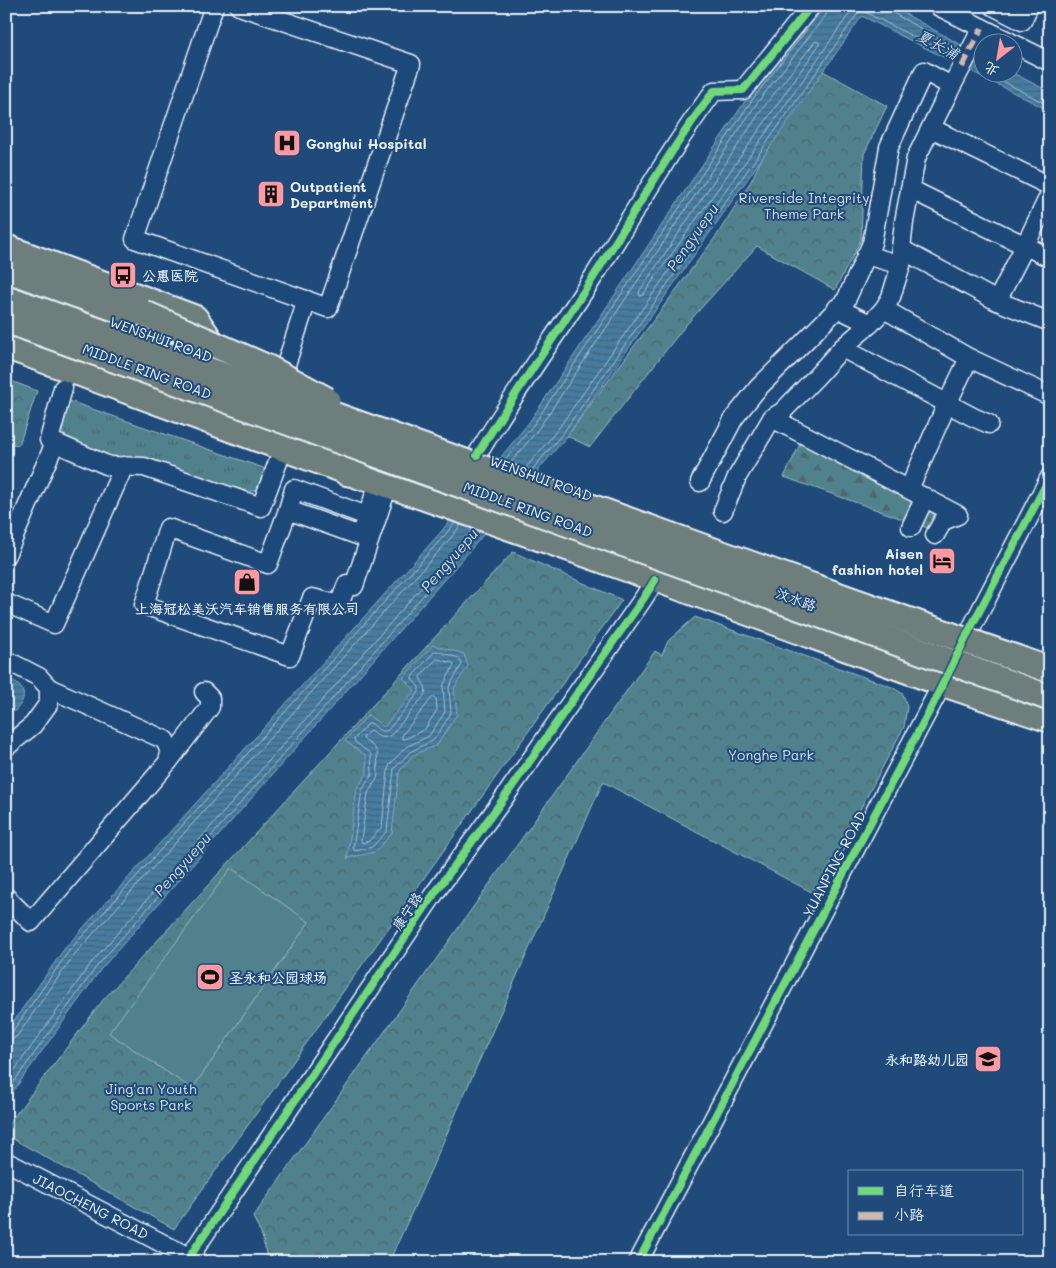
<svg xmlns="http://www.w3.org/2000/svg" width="1056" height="1268" viewBox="0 0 1056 1268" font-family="Mali,'LXGW WenKai TC',sans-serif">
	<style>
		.grass { fill: url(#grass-tufts); stroke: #9cb9c2 }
		.forest { fill: url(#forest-firs); stroke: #9cb9c2 }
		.park { fill: url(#park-crowns); stroke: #9cb9c2 }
		.pitch { fill: #51818c; stroke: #9cb9c2 }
		.water { fill: url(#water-rules); stroke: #86aac3 }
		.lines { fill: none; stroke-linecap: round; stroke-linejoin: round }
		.shore { stroke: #a6c2d5; stroke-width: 1 }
		.minor-casing { stroke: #e8f1f8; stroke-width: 21 }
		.major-casing { stroke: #e8f1f8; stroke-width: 26 }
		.highway-casing { stroke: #e8f1f8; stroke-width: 29 }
		.minor { stroke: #1f4a7a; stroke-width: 18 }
		.major { stroke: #6d7e7c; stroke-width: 22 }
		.highway { stroke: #6d7e7c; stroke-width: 25 }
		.highway-bridge-casing { stroke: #e8f1f8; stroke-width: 29; stroke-linecap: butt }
		.highway-bridge { stroke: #6d7e7c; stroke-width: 25 }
		.quiet { stroke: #d1b7ad; stroke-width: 6; stroke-dasharray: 12 6; stroke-linecap: butt }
		.cycleway-casing { stroke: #1f4a7a; stroke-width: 11 }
		.cycleway { stroke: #71d979; stroke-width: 8 }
		.labels { text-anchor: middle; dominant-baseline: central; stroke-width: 4; stroke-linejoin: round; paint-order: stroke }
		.poi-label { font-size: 14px; font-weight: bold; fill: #e8f1f8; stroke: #1f4a7a; text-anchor: start }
		.park-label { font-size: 14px; fill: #d1e0e8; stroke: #1f4a7a }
		.street-label { font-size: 14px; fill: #e8f1f8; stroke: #1f4a7a }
		.water-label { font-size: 15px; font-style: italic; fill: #cfdfeb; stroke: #1f4a7a }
	</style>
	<defs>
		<pattern id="grass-tufts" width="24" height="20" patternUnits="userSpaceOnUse" patternTransform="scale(1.25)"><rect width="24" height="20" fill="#51818c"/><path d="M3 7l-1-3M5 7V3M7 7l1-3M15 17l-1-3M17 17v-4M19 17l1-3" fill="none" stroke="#4c676e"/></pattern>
		<pattern id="forest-firs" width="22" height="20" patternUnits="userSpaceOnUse" patternTransform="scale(1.25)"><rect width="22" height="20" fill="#51818c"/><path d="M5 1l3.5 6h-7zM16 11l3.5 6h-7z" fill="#4c676e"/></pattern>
		<pattern id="park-crowns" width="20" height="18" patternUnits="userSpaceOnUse" patternTransform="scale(1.25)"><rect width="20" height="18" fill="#51818c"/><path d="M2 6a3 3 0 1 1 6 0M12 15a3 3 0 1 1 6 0" fill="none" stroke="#4c676e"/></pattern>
		<pattern id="water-rules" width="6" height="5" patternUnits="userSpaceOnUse" patternTransform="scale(1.25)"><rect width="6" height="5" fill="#447ba0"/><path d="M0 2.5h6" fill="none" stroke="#456479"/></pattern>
	</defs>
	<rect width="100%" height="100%" fill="#1f4a7a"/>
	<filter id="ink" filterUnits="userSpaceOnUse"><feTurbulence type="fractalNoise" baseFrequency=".02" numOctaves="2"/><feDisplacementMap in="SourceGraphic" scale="10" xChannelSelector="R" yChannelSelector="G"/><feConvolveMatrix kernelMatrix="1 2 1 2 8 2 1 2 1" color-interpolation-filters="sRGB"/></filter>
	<g filter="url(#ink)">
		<!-- grass -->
		<polygon class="grass" points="69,401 269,470 262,487 254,491 246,491 153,460 142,458 110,456 69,440 63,433 60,421"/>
		<!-- forest -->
		<polygon class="forest" points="803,438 937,509 928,528 784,477"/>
		<!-- park -->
		<g class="park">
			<polygon points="821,70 887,106 864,154 861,240 835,290 757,246 685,326 590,447 567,436 717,235 751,181 776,129"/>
			<polygon points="6,379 37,391 19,445 6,443"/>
			<polygon points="513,552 622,600 174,1229 6,1135 6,1127 103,1000"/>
			<polygon points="695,617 892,687 903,694 907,707 904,727 815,894 603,782 417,1201 389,1262 268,1262 262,1236 253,1217 655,651 662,655 668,641"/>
		</g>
		<!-- pitch -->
		<polygon class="pitch" points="231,868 309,922 192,1089 109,1033"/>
		<!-- water -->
		<g class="water">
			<polygon points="819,6 891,6 983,57 984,72 1013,73 1050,92 1050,111 862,16 567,436 472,548 101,969 6,1101 6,1032 65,948 440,533 530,421 748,97"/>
			<polygon points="433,645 464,654 468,666 454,688 457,714 437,745 413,755 399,772 392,833 375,852 347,858 357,788 367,774 366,756 345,741 368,715 384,727 415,690 403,678"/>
			<path d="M7 679C25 685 29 697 15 711H6Z"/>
		</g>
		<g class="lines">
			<!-- shore -->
			<g class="shore">
				<polyline points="890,6 891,10 893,13 959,50"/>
				<polygon points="816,41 819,42 819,45 643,295 640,296 639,292 763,108"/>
				<polyline points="985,72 1050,106"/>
				<polyline points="504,461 534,424 752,100 821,11 822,6"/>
				<polyline points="510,464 539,428 757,103 826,15 829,6"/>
				<polyline points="525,469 558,429 852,10 857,6"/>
				<polyline points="531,471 563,433 858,13 861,11 865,12 955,58"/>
				<path d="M436 651 459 658 462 664 449 687 451 713 434 740 410 752 394 769 387 831 372 847 355 851 353 848 362 790 372 775 371 754 355 742 354 739 369 723H371C376 727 381 734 388 730L419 692V687L412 679V677L434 652Z"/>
				<path d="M437 659 453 663 454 665 443 686 445 712 429 736 406 747 390 764 388 770 382 827 369 841 362 843 361 840 368 793 377 779 378 774 377 752 374 747 364 740 363 737 370 731C378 736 383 741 392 734L424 696C429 686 422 685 420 677Z"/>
				<polygon points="434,697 436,699 437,710 425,729 405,739 402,739 402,735 432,698"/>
				<polyline points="6,1034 9,1034 12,1032 69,951 444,536 455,523"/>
				<polyline points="6,1040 13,1039 17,1036 74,955 449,540 461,525"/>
				<polyline points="6,1082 92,962 473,529"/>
				<polyline points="6,1093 97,966 479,532"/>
			</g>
			<!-- minor casing -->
			<g class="minor-casing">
				<g id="minor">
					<polyline points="214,6 135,239 328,308 411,64 239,6"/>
					<polyline points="938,6 1010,42"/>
					<polyline points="993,6 1022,21 1029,6"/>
					<polyline points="1014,44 1050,62"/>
					<polyline points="931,128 1050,186"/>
					<polyline points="910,189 1050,258"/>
					<polyline points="901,249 997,301 1050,322"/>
					<polyline points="866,255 901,265"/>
					<polyline points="997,301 1025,246 1050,194"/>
					<polyline points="837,308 870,324"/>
					<polyline points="884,309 969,358 1050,396"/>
					<polyline points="842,348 973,417 989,424"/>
					<polyline points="280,383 307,300"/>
					<polyline points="63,388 49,440 109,466 144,467 261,507 278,462"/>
					<polyline points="772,418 958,515 943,521 935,535"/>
					<path d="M477 455C514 393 557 334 596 273 635 212 671 148 714 91L743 90 811 6"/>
					<polyline points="700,482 734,418 758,388 846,300 872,243 889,147 924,71 951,86"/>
					<polyline points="909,489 947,404 969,358"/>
					<polyline points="375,494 360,536 288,510 268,564 168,528 144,605 290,656 312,598 339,605 347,584 354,586 384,497"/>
					<polyline points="288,510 294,489 367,516"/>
					<polyline points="723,511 737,477 772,418 782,412 816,377 842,348 870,324 884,309 891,297 901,265 901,249 904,222 916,158 945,99 982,28"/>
					<polyline points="911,527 925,497"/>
					<polyline points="6,555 55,443"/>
					<polyline points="6,603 54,624 124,466"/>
					<polyline points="960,650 1050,477"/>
					<polyline points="6,660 39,677 49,688 49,703 33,725 6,747"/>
					<polyline points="168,762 210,707 210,698 204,692"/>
					<polyline points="6,897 31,922 168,762 170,752 165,740 49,688"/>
					<polyline points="6,1164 11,1164 198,1262"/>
					<polyline points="186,1262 434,894 504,798 643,599 655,580"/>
					<polyline points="638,1262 948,673"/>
				</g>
			</g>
			<!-- major casing -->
			<g class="major-casing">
				<g id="major">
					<polyline points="6,246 196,317 218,349"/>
					<polyline points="6,282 249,371"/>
					<polyline points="240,419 319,447 345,465"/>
					<polyline points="346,474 362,477 655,580 943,685 1050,721"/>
				</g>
			</g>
			<!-- highway casing -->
			<g class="highway-casing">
				<g id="highway">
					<polyline points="6,263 143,313"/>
					<polyline points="6,346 362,477"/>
				</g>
			</g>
			<!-- minor -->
			<use href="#minor" class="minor"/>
			<!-- major -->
			<use href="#major" class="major"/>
			<!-- highway -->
			<use href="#highway" class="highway"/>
			<!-- highway-bridge casing -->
			<g class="highway-bridge-casing">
				<g id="highway-bridge">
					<polyline points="6,298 893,615 1050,670"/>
					<polyline points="143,313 268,368 327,400"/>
					<polyline points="6,320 1050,698"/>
				</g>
			</g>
			<!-- highway-bridge -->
			<use href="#highway-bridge" class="highway-bridge"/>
			<!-- quiet -->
			<g class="quiet">
				<polyline points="962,67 982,28"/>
				<polyline points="6,1164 11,1164"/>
			</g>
			<!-- cycleway casing -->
			<g class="cycleway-casing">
				<g id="cycleway">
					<path d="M477 455C514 393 557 334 596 273 635 212 671 148 714 91L743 90 811 6"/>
					<polyline points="186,1262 434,894 504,798 643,599 655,580"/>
					<polyline points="638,1262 932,706 969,631 1050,477"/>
				</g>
			</g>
			<!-- cycleway -->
			<use href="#cycleway" class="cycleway"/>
		</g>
	</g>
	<!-- icons -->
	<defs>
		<g id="hospital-square" transform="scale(1.4375)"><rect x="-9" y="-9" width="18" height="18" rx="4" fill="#ff9aa2" stroke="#1f4a7a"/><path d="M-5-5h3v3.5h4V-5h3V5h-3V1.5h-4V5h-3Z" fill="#111"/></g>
		<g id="building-square" transform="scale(1.4375)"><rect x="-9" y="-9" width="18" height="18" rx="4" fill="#ff9aa2" stroke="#1f4a7a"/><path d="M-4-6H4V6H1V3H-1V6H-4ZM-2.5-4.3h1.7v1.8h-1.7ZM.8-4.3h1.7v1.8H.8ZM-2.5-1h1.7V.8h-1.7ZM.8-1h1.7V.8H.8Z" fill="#111"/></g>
		<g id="bus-square" transform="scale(1.4375)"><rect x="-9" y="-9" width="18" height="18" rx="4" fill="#ff9aa2" stroke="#1f4a7a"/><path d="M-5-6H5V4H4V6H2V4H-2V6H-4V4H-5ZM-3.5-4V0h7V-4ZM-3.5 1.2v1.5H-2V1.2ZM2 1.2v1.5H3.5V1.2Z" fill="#111"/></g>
		<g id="hotel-square" transform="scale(1.4375)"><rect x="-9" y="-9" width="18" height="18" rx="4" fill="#ff9aa2" stroke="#1f4a7a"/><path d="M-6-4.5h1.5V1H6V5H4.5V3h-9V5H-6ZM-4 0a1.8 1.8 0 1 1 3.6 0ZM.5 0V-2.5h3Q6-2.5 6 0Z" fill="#111"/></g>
		<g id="shop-square" transform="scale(1.4375)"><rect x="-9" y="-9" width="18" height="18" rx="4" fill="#ff9aa2" stroke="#1f4a7a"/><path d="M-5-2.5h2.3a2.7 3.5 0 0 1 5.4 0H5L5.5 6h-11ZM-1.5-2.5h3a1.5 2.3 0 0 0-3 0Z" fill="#111"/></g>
		<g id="stadium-square" transform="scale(1.4375)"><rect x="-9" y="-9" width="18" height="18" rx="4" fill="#ff9aa2" stroke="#1f4a7a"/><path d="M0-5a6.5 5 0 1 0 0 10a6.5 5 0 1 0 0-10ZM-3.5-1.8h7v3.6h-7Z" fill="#111"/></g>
		<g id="school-square" transform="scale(1.4375)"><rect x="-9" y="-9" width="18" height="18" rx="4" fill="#ff9aa2" stroke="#1f4a7a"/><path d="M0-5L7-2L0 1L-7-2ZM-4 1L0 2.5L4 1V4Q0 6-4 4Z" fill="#111"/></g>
	</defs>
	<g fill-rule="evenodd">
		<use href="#hospital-square" x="287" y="143"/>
		<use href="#building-square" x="271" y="194"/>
		<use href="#bus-square" x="123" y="275"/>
		<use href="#hotel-square" x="942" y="561"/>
		<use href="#shop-square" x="247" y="582"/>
		<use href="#stadium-square" x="210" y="977"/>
		<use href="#school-square" x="988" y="1059"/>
	</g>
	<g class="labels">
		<!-- poi labels -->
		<g class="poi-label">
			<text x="306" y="143">Gonghui Hospital</text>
			<text x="290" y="186">Outpatient<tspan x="290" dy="16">Department</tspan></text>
			<text x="142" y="275">公惠医院</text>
			<text x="923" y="553" text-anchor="end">Aisen<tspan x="923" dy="16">fashion hotel</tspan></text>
			<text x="247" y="608" text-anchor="middle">上海冠松美沃汽车销售服务有限公司</text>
			<text x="229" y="977">圣永和公园球场</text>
			<text x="969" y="1059" text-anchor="end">永和路幼儿园</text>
		</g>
		<!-- park labels -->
		<g class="park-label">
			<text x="804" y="197">Riverside Integrity<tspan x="804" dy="16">Theme Park</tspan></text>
			<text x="771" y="754">Yonghe Park</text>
			<text x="151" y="1088">Jing'an Youth<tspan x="151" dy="16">Sports Park</tspan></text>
		</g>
		<!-- street labels -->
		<g class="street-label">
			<text transform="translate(161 339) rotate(20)">WENSHUI ROAD</text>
			<text transform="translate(147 371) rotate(20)">MIDDLE RING ROAD</text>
			<text transform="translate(541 478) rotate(20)">WENSHUI ROAD</text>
			<text transform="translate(528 509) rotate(20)">MIDDLE RING ROAD</text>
			<text transform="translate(796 599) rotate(20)">汶水路</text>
			<text transform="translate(834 864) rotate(-62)">YUANPING ROAD</text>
			<text transform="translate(407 911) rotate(-56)">康宁路</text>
			<text transform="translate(91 1206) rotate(27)">JIAOCHENG ROAD</text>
		</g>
		<!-- water labels -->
		<g class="water-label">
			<text transform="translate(938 44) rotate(28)">夏长浦</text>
			<text transform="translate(692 237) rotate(-55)">Pengyuepu</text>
			<text transform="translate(449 560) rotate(-49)">Pengyuepu</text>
			<text transform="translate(182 864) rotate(-49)">Pengyuepu</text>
		</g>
	</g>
	<!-- margin -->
	<rect width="1056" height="1268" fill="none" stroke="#1f4a7a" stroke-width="25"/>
	<rect x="12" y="12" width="1031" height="1243" fill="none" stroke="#e8f1f8" stroke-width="2" filter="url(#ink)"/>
	<!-- legend -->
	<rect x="848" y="1170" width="175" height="65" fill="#1f4a7a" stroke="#6f8dac"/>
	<rect x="858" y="1187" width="25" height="8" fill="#71d979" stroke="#6f8dac"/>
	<text x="894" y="1196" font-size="15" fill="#e8f1f8">自行车道</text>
	<rect x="858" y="1212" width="25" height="8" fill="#d1b7ad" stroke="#6f8dac"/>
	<text x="894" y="1220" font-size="15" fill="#e8f1f8">小路</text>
	<!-- north arrow -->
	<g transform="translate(998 58) rotate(211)"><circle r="24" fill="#1f4a7a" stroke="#6f8dac"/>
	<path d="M0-4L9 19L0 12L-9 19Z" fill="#ff9aa2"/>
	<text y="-8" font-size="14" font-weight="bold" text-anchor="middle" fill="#e8f1f8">北</text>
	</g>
</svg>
